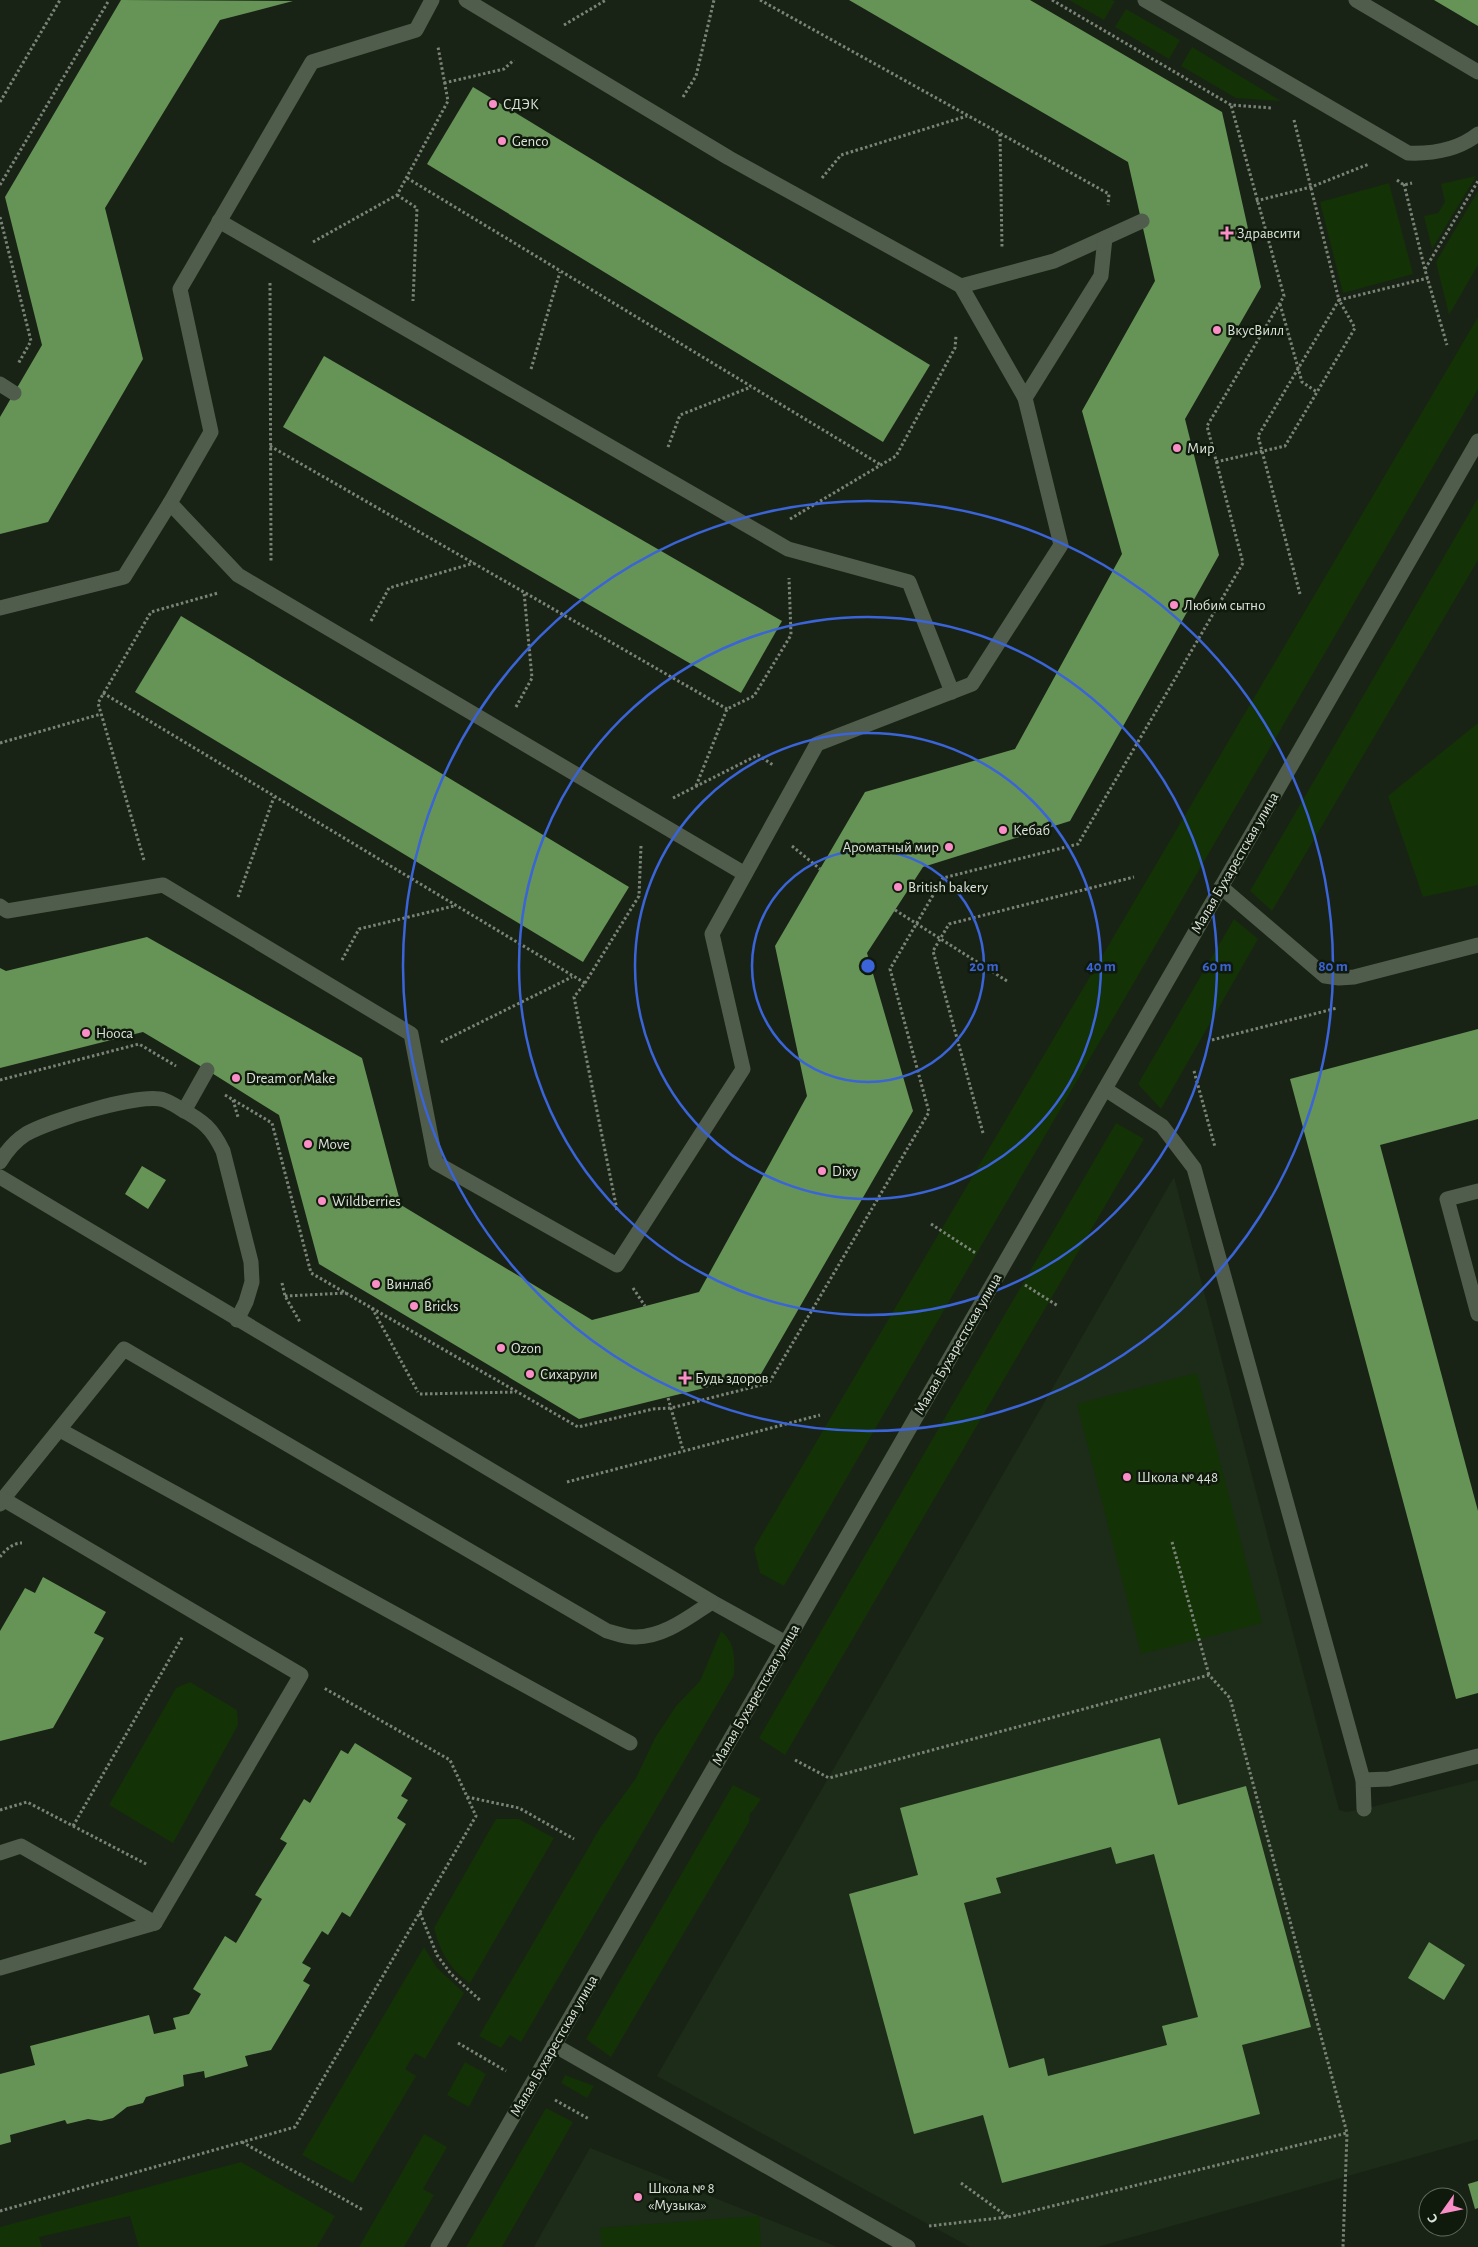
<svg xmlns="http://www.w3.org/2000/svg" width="1478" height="2247" viewBox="0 0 1478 2247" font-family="'Alegreya Sans',sans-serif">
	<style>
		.built { fill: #1d2c19 }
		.green { fill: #133206 }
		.building { fill: #669457; fill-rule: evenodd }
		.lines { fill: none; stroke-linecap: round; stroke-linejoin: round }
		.path { stroke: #7b8378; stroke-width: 3; stroke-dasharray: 2.5 2.5; stroke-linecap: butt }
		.lane { stroke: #505c4c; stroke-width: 15 }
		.street { stroke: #505c4c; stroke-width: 15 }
		.ring { fill: none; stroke: #3a64d8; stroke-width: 2.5 }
		.poi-dot { fill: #fa8fc7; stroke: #101a0c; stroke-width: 2 }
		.labels { text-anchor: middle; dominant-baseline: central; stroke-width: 5; stroke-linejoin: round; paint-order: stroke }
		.poi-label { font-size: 15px; fill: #dbe2d9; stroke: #101a0c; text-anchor: start }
		.street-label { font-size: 15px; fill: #dbe2d9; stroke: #101a0c }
		.centre { fill: #3a64d8; stroke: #101a0c; stroke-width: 2.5 }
		.ring-label { font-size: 15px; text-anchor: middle; font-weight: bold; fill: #3a64d8; stroke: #101a0c; stroke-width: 5; stroke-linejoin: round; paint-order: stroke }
	</style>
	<rect width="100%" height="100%" fill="#192315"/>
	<!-- built -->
	<g class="built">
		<polygon points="1174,1177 1339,1810 1346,1812 1364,1809 1478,1780 1478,2139 1097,2247 970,2247 657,2076"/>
		<polygon points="590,2148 837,2247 534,2247"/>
	</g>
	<!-- green -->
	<g class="green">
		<polygon points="1069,0 1112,0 1115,1 1104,20"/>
		<polygon points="1126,9 1180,40 1169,59 1115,27"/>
		<polygon points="1192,47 1281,101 1236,98 1181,66"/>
		<polygon points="1476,176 1432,249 1424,216 1438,213 1445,202 1441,184"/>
		<polygon points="1389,183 1413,274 1343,293 1320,202"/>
		<polygon points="1478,191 1478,265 1449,315 1436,262"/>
		<polygon points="1478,317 1478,389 784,1586 760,1573 754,1548"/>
		<polygon points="1478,498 1478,560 1272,911 1250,891"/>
		<polygon points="1478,723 1478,885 1423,897 1388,796"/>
		<polygon points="1234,919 1258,939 1161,1109 1138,1084"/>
		<polygon points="1116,1123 1144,1139 785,1755 759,1738"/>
		<polygon points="1197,1373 1262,1623 1141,1654 1077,1404"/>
		<path d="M721 1631C735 1642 735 1658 734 1675L521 2042 510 2035 501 2048 479 2036 600 1828 636 1778 655 1738 676 1706 700 1681Z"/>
		<polygon points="190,1682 237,1710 238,1725 173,1843 109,1805 176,1688"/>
		<polygon points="733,1785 761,1799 752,1812 750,1813 749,1822 611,2057 586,2039"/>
		<path d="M496 1819H519L554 1838 470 1983C449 1969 440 1951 434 1928Z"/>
		<polygon points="424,1947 437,1968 464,1993 425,2059 415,2053 405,2069 416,2076 353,2183 302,2155"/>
		<polygon points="465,2062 486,2074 469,2107 447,2095"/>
		<polygon points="565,2075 594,2086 587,2098 561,2083"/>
		<polygon points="546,2108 573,2122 502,2247 466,2247"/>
		<polygon points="424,2134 447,2147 423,2189 434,2195 404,2247 359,2247"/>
		<polygon points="241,2162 335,2216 317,2247 139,2247 130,2216 39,2237 42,2247 0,2247 0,2227"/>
		<polygon points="759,2216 761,2247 602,2247 600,2228"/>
	</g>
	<!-- building -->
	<g class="building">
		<polygon points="121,0 293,1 220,20 105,208 143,359 48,522 0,534 0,417 42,345 5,197"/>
		<polygon points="849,0 1030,0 1222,112 1261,287 1185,419 1219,555 1070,821 923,867 867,953 913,1111 761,1374 579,1419 319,1264 279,1115 207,1070 143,1032 0,1068 0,968 6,971 147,937 362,1058 401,1205 592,1320 699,1292 807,1096 775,946 865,792 1015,749 1122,554 1082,411 1155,281 1128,162"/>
		<polygon points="1434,0 1478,0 1478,26"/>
		<polygon points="473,87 930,365 883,442 427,164"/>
		<polygon points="324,356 782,621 741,693 283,427"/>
		<polygon points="181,616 629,887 583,962 135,692"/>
		<polygon points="1478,1029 1478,1119 1380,1145 1478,1511 1478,1693 1456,1699 1290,1079"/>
		<polygon points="142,1166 166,1180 148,1209 125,1194"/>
		<polygon points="43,1577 106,1612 94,1633 104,1638 53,1728 0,1741 0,1631 25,1588 35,1593"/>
		<path d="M1160 1738 1178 1805 1246 1786 1311 2027 1242 2045 1260 2114 1002 2183 983 2115 914 2134 849 1894 918 1875 900 1808ZM1111 1847 1116 1864 1154 1854 1198 2017 1162 2026 1167 2045 1048 2076 1044 2058 1009 2068 964 1903 1001 1893 996 1878Z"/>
		<polygon points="355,1743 412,1778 401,1796 408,1800 397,1818 406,1824 350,1917 342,1912 328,1935 322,1931 302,1963 311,1968 303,1981 310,1985 271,2050 245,2056 248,2066 205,2078 204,2071 183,2075 184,2086 146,2097 143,2103 127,2107 113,2118 101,2121 88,2119 67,2124 65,2120 10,2135 11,2142 0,2145 0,2074 35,2065 30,2046 149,2015 154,2034 176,2029 173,2018 189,2014 201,1994 193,1989 225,1936 236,1943 262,1899 255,1895 287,1843 280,1839 304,1799 310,1803 341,1750 348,1754"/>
		<polygon points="1429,1942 1465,1965 1444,2000 1408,1978"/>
		<polygon points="1478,2181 1478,2208 1475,2209 1468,2184"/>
	</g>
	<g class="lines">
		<!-- path -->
		<g class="path">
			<polyline points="760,0 1109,194 1108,205"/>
			<polyline points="1052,0 1231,105 1272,108"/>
			<polyline points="564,25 606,0"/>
			<polyline points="444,83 504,69 514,60"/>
			<polyline points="683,97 696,76 714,0"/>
			<polyline points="0,102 60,0"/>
			<polyline points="1294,120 1339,300 1258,436 1300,594"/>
			<polyline points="1000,134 1002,247"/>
			<polyline points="407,178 881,465"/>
			<polyline points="822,178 841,155 967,116"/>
			<polyline points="1397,180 1404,185 1412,183"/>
			<polyline points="1404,184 1425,270 1447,345"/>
			<polyline points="0,185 109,0"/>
			<polyline points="397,195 417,208 413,301"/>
			<polyline points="1256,201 1311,187 1369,164"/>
			<polyline points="0,217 31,341 18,364"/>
			<polyline points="313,242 397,195 448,101 438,47"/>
			<polyline points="1425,269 1478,181"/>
			<polyline points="270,283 271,562"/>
			<polyline points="1280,304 1302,382 1317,392"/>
			<polyline points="531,369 560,272"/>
			<polyline points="270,446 727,709"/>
			<polyline points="668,447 680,415 751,387"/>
			<polyline points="1216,462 1285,446 1355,328 1339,300 1428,278"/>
			<polyline points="790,519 896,456 955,348 956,336"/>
			<polyline points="371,621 389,588 474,563"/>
			<polyline points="103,693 585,983"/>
			<polyline points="516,707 532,678 524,592"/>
			<polyline points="0,743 101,714"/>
			<polyline points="696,786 727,709 754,696 791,635 789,578"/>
			<polyline points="673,798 758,755 773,765"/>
			<polyline points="792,846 820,869"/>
			<polyline points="144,860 98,703 151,612 218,593"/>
			<polyline points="238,897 274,797"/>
			<polyline points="895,910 1007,981"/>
			<polyline points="342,960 359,929 454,906"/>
			<polyline points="1212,1040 1337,1008"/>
			<polyline points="441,1042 572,977"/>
			<polyline points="1194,1071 1215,1147"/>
			<polyline points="0,1080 139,1044 176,1066"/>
			<polyline points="225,1095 272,1123 311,1273 578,1427 653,1409 671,1408 769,1383 929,1112 890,969 943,878 1078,844 1243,563 1207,426 1284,296 1231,105"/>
			<polyline points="233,1100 238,1117"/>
			<polyline points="983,1133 933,951 949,924 1134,877"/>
			<polyline points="617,1210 574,997 585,983 639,896 641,846"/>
			<polyline points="931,1224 977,1254"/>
			<polyline points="282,1283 285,1296 300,1322"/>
			<polyline points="1025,1285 1058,1306"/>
			<polyline points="633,1288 645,1306"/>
			<polyline points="285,1296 346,1293"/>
			<polyline points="372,1308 418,1392"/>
			<polyline points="420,1394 516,1392"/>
			<polyline points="668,1398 683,1450"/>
			<polyline points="567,1482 820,1415"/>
			<polyline points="1172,1542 1209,1675"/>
			<path d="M0 1557C5 1550 13 1543 22 1543"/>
			<polyline points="795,1760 829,1778 1209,1675 1230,1698 1347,2133 1343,2247"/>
			<polyline points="467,1797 519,1808 574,1839"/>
			<polyline points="0,1810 27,1802 148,1865"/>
			<polyline points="73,1826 183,1636"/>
			<polyline points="420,1913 437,1955 451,1974 481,2001"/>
			<polyline points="458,2043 506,2071"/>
			<polyline points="555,2100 589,2119"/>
			<polyline points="242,2142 363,2210"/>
			<polyline points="961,2183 1008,2217"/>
			<polyline points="0,2211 295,2127 476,1816 450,1760 324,1688"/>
			<polyline points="929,2226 1008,2217 1347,2133"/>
		</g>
		<!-- lane -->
		<g class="lane">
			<path d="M1145 0 1408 153C1434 154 1458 150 1478 134"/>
			<polyline points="1356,0 1478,72"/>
			<polyline points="219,221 788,549 909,582 952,692"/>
			<polyline points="961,286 1054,261 1142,221"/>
			<polyline points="0,384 14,393"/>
			<polyline points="1025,398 1101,276 1105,238"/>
			<polyline points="170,503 238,575 745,874"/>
			<polyline points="0,608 124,577 170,503 211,432 180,289 312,62 416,30 432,0"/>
			<polyline points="1221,887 1325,976 1339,978 1354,977 1478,945"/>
			<polyline points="0,906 7,911 163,885 411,1034 436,1163 617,1265 743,1069 712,934 817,744 972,684 1061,545 1025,398 961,286 729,158 466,0"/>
			<polyline points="1105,1089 1162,1126 1194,1168 1363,1780 1364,1809"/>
			<polyline points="184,1111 207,1070"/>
			<path d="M0 1162C6 1152 15 1141 26 1134 48 1121 141 1092 164 1100 170 1102 176 1106 181 1109 203 1121 212 1128 223 1151L251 1262 252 1282 246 1302 237 1320"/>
			<polyline points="0,1177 712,1602 786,1643"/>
			<polyline points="1478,1191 1447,1199 1478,1314"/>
			<polyline points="60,1430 630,1743"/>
			<path d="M3 1499 124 1349 607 1631C615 1633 625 1637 634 1637 663 1638 689 1617 712 1602"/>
			<polyline points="0,1504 3,1499 301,1675 155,1923 0,1968"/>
			<polyline points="1363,1780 1389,1779 1478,1756"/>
			<polyline points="0,1853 21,1846 155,1923"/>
			<polyline points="554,2045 908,2247"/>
		</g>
		<!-- street -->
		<polyline class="street" points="438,2247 1478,441"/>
	</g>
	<!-- distance rings -->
	<g class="ring">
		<circle cx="868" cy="966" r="116"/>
		<circle cx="868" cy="966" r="233"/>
		<circle cx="868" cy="966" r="349"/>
		<circle cx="868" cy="966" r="465"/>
	</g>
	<!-- markers -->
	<g class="poi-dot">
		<circle cx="493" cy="104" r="5"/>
		<circle cx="502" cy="141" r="5"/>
		<path d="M1224.5 225.5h5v5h5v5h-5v5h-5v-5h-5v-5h5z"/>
		<circle cx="1217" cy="330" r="5"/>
		<circle cx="1177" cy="448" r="5"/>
		<circle cx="1174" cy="605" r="5"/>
		<circle cx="1003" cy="830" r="5"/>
		<circle cx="949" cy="847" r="5"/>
		<circle cx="898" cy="887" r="5"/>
		<circle cx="86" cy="1033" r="5"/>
		<circle cx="236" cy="1078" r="5"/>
		<circle cx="308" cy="1144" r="5"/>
		<circle cx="822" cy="1171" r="5"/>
		<circle cx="322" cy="1201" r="5"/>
		<circle cx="376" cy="1284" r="5"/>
		<circle cx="414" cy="1306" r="5"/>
		<circle cx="501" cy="1348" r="5"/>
		<circle cx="530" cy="1374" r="5"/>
		<path d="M682.5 1370.5h5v5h5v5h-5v5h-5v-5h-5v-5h5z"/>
		<circle cx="1127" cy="1477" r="5"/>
		<circle cx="638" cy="2197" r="5"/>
	</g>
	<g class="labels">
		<!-- poi labels -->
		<g class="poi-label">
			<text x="503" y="104">СДЭК</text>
			<text x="512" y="141">Genco</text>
			<text x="1237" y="233">Здравсити</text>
			<text x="1227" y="330">ВкусВилл</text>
			<text x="1187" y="448">Мир</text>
			<text x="1184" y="605">Любим сытно</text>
			<text x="1013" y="830">Кебаб</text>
			<text x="939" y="847" text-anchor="end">Ароматный мир</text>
			<text x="908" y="887">British bakery</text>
			<text x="96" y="1033">Hooca</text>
			<text x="246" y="1078">Dream or Make</text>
			<text x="318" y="1144">Move</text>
			<text x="832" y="1171">Dixy</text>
			<text x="332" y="1201">Wildberries</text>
			<text x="386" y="1284">Винлаб</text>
			<text x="424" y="1306">Bricks</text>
			<text x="511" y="1348">Ozon</text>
			<text x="540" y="1374">Сихарули</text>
			<text x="695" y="1378">Будь здоров</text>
			<text x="1137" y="1477">Школа № 448</text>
			<text x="648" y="2188">Школа № 8<tspan x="648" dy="17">«Музыка»</tspan></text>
		</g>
		<!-- street labels -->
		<g class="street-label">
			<text transform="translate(1235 863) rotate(-60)">Малая Бухарестская улица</text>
			<text transform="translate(958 1344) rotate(-60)">Малая Бухарестская улица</text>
			<text transform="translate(756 1695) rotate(-60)">Малая Бухарестская улица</text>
			<text transform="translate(554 2046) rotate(-60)">Малая Бухарестская улица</text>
		</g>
	</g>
	<circle cx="868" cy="966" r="8" class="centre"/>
	<g class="ring-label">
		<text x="984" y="971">20 m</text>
		<text x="1101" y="971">40 m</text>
		<text x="1217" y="971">60 m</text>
		<text x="1333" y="971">80 m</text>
	</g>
	<!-- north arrow -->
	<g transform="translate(1443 2212) rotate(237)"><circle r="24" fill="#101a0c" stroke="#616a5e"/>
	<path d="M0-4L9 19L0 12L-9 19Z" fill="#fa8fc7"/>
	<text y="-8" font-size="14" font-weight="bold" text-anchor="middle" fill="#dbe2d9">С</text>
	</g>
</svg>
